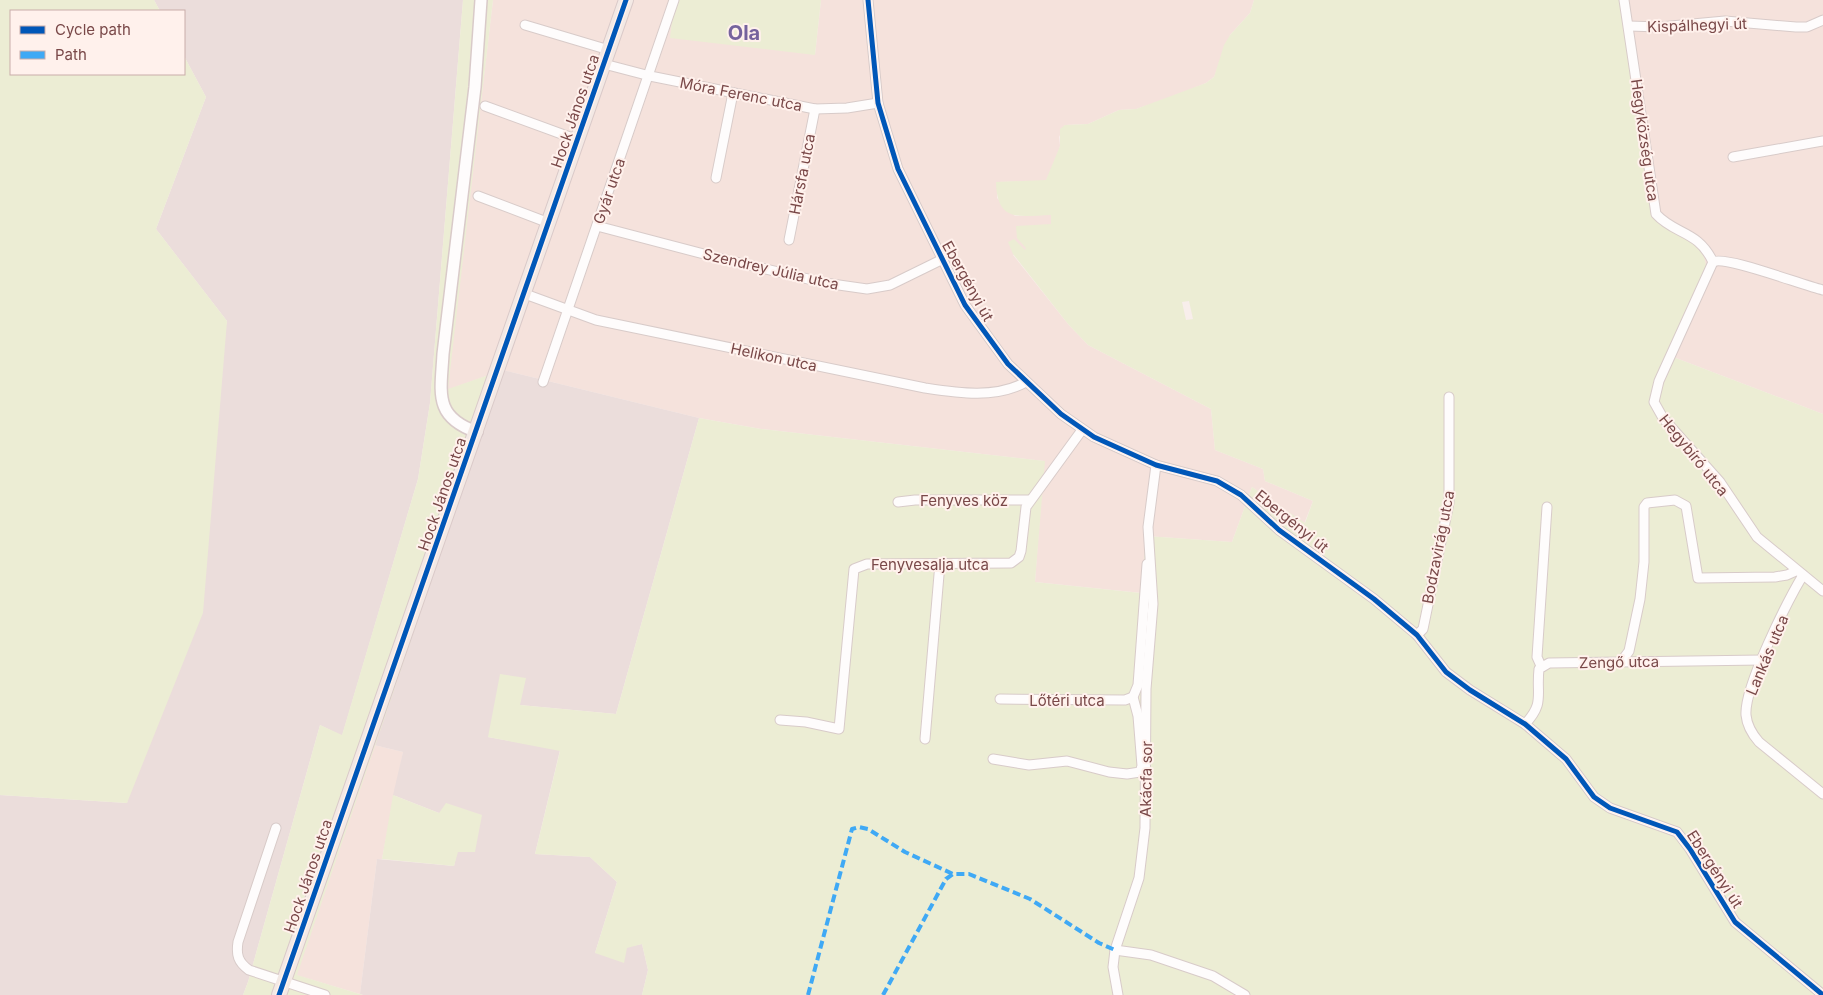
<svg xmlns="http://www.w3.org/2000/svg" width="1823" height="995" viewBox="0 0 1823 995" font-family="Inter,sans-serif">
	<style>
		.residential { fill: #f5e2dc }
		.industrial { fill: #ebdddb }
		.green { fill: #ecedd4; fill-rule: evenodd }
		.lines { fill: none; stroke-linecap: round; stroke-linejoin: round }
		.street-casing { stroke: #d8cbc9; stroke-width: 11 }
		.secondary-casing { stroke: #d9cac9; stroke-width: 14 }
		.primary-casing { stroke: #dacac9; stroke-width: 16 }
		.street { stroke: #fefcfc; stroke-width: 9 }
		.secondary { stroke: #fefcfc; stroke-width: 11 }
		.primary { stroke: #f3e9e5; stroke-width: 14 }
		.quiet { stroke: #3fa9f5; stroke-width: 4; stroke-dasharray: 8 4; stroke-linecap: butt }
		.cycleway-casing { stroke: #fff1ec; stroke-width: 8 }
		.cycleway { stroke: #0057b8; stroke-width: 5 }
		.labels { text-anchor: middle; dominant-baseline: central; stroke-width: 4; stroke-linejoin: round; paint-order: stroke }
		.street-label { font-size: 15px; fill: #794848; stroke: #fff1ec }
		.district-label { font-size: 20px; font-weight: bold; fill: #75639d; stroke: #fff1ec }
	</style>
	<rect width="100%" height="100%" fill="#f8eeeb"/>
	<!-- residential -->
	<g class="residential">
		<polygon points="493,0 678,0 672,20 815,55 821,0 1254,0 1250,13 1230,35 1214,77 1206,83 1172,97 1136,109 1119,110 1088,124 1065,125 1059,137 1060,146 1055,162 1046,181 997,182 997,198 1015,216 1051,214 1052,249 1025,250 1013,255 1068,324 1088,345 1211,409 1215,450 1263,469 1265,481 1313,501 1304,524 1252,487 1232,542 1146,536 1142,593 1035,582 1044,461 761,429 699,418 503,370 447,390"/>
		<polygon points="1620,0 1823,0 1823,414 1668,355 1655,219 1625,17"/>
		<polygon points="374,745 403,752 382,859 377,859 360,994 296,975"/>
	</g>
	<!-- industrial -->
	<g class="industrial">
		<polygon points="154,0 463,0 430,403 418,479 342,736 320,725 248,982 243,995 0,995 0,795 127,803 227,321 156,229 206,97 184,56 184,11 160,11"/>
		<polygon points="503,370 699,418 616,714 520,705 488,737 560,750 535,854 590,857 617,882 595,953 642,944 648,970 642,995 363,995 360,994 377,859 454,866 457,852 474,852 439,813 393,795 403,752 374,745"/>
	</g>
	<!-- green -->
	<g class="green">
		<polygon points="0,0 154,0 160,11 11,11 11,74 184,74 184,56 206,97 156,229 227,321 203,613 127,803 0,795"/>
		<polygon points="463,0 493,0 448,389 503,370 297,975 363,995 243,995 248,982 320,725 342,735 418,479 430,403"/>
		<polygon points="678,0 821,0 815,55 670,38 672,20"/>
		<path d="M1254 0H1620L1625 17 1654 216C1674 229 1708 243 1706 271L1668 355 1823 414V995H642L648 970 642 944 627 948 624 963 595 953 617 882 590 857 535 854 560 751 488 737 500 674 526 678 520 705 616 714 699 418 761 429 1045 461 1035 582 1141 593 1146 536 1232 542 1252 487 1305 523 1313 501 1265 481 1263 469 1215 450 1211 409 1088 345 1068 324 1013 254 1008 242 1014 239 1025 250 1026 248 1017 238 1016 226 1051 224V215C1019 216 997 223 996 182L1046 180 1060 146V129L1065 125 1088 124 1119 110 1136 109 1206 83 1214 77 1224 45 1230 35 1250 13ZM1189 301 1193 319 1186 320 1182 302Z"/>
		<polygon points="393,795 439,813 446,803 482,815 475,852 458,852 454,866 382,859"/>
	</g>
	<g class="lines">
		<!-- street casing -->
		<g class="street-casing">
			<g id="street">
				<polyline points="868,0 878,103 898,169 965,305 1008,364 1061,414 1094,437 1156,465 1217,481 1241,495 1279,530 1374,599 1417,635 1446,672 1470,690 1525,724 1566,759 1594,797 1610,808 1677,832 1690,849 1735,922 1823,995"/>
				<path d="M1624 0 1656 214C1675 235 1698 230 1713 262 1725 255 1804 286 1823 290"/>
				<polyline points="525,25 609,50"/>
				<polyline points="1629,26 1660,27 1725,21 1796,27 1807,27 1823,20"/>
				<polyline points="604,64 650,76 815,109 847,108 878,103"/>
				<polyline points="485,106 578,140"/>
				<polyline points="1733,157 1823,141"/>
				<polyline points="716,178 733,93"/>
				<polyline points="478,196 549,223"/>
				<polyline points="597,226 723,259 825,283 867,289 890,285 941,260"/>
				<polyline points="789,240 815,109"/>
				<polyline points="1713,262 1659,381 1654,402 1663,418 1720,482 1757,537 1823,591"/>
				<path d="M525 294 596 320 925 388C958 393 995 399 1026 382"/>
				<polyline points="543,382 674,0"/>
				<polyline points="898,502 915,500 1030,500"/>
				<path d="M1803 575C1787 602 1744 687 1746 715 1747 726 1752 734 1759 742L1823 794"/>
				<polyline points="1417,635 1423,629 1449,503 1449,397"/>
				<polyline points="1621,662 1629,651 1640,599 1644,562 1644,507 1647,503 1675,500 1686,506 1698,578 1775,577 1787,575 1796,571"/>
				<polyline points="1541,666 1537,657 1547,507"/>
				<polyline points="1000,699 1125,700 1133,697"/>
				<polyline points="780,720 806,722 839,729 854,569 867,564 1011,563 1019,557 1021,551 1026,507 1082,430"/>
				<path d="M1525 724C1545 703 1536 695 1539 669L1549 663 1762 660"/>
				<polyline points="925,739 940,563"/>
				<polyline points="993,759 1029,765 1067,761 1109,772 1127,774 1140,772 1142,766 1138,716 1133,697 1138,685 1147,564"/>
				<path d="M276 828 238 942C236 955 238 962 249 970L325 995"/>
				<polyline points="1115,950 1151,955 1213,976 1245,995"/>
				<polyline points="1118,995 1113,967 1115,950 1139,878 1145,828 1146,689 1153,604 1148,527 1156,465"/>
			</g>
		</g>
		<!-- secondary casing -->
		<g class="secondary-casing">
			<path id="secondary" d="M477 432C433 417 441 392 443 354L475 87 481 0"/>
		</g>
		<!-- primary casing -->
		<g class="primary-casing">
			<polyline id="primary" points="279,995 626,0"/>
		</g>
		<!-- street -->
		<use href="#street" class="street"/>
		<!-- secondary -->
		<use href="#secondary" class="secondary"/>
		<!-- primary -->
		<use href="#primary" class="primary"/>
		<!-- quiet -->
		<g class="quiet">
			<polyline points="808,995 852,829 859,827 868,829 905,852 953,874"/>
			<polyline points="883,995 946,879 953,874 969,874 1030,899 1099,943 1115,950"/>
		</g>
		<!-- cycleway casing -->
		<g class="cycleway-casing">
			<g id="cycleway">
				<polyline points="868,0 878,103 898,169 965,305 1008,364 1061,414 1094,437 1156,465 1217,481 1241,495 1279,530 1374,599 1417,635 1446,672 1470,690 1525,724 1566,759 1594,797 1610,808 1677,832 1690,849 1735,922 1823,995"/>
				<polyline points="279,995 626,0"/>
			</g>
		</g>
		<!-- cycleway -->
		<use href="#cycleway" class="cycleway"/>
	</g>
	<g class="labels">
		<!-- street labels -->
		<g class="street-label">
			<text transform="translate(1697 25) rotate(-2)">Kispálhegyi út</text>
			<text transform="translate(741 94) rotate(11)">Móra Ferenc utca</text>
			<text transform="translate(575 111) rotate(-71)">Hock János utca</text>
			<text transform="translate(1645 140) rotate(82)">Hegyközség utca</text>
			<text transform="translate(802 174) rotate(-79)">Hársfa utca</text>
			<text transform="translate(609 191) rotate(-71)">Gyár utca</text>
			<text transform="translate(771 269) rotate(13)">Szendrey Júlia utca</text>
			<text transform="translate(968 281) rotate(61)">Ebergényi út</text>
			<text transform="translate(774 357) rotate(12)">Helikon utca</text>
			<text transform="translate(1694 455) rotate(51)">Hegybíró utca</text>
			<text transform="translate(442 494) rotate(-71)">Hock János utca</text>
			<text x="964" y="500">Fenyves köz</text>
			<text transform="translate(1292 521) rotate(39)">Ebergényi út</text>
			<text transform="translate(1438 547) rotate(-79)">Bodzavirág utca</text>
			<text x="930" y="564">Fenyvesalja utca</text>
			<text transform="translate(1767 655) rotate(-67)">Lankás utca</text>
			<text transform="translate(1619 662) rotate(-1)">Zengő utca</text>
			<text x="1067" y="700">Lőtéri utca</text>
			<text transform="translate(1146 779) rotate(-89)">Akácfa sor</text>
			<text transform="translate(1715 869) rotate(57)">Ebergényi út</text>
			<text transform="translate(308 876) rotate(-71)">Hock János utca</text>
		</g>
		<!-- district labels -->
		<g class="district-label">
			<text x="744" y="33">Ola</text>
		</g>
	</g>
	<!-- legend -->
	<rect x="10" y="10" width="175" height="65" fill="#fff1ec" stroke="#c9adaa"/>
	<rect x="20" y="26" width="25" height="8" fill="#0057b8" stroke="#c9adaa"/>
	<text x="55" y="35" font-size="15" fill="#794848">Cycle path</text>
	<rect x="20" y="51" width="25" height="8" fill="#3fa9f5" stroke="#c9adaa"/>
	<text x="55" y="60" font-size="15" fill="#794848">Path</text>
</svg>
